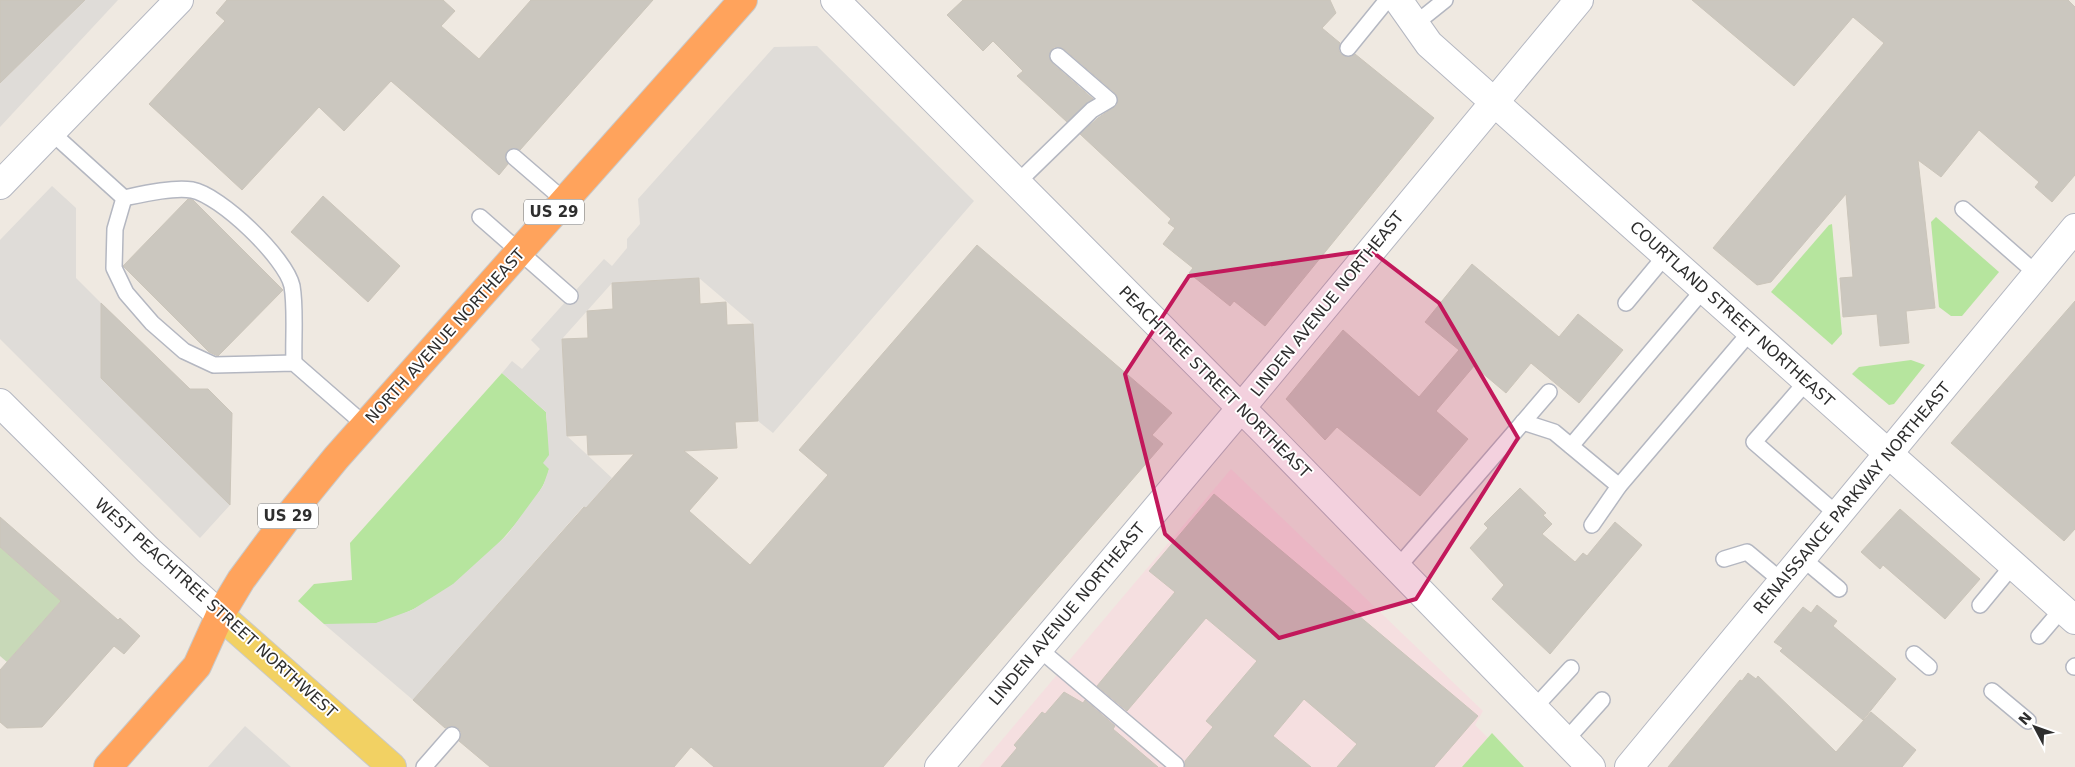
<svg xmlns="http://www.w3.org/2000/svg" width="2075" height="767" viewBox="0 0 2075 767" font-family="'DejaVu Sans',sans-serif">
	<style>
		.medical { fill: #f5dfe0 }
		.green { fill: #b6e59e }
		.cemetery { fill: #c8d9b8 }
		.plaza { fill: #dfdcd8 }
		.building { fill: #cbc7bf; stroke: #cbc5ba }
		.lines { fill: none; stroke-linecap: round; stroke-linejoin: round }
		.lane-casing { stroke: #b4b7c1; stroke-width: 18 }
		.street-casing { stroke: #b4b7c1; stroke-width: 30 }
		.secondary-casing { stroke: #b4b7c1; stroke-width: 30 }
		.primary-casing { stroke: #c9c9c9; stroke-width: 30 }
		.highway-casing { stroke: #c9c9c9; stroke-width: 30 }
		.lane { stroke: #fff; stroke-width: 15 }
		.street { stroke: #fff; stroke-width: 28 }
		.secondary { stroke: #fff; stroke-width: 28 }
		.primary { stroke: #f2d163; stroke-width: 28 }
		.highway { stroke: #ffa35c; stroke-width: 28 }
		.marked { fill: #c2185b; fill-opacity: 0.2; stroke: #c2185b; stroke-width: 4; stroke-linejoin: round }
		.labels { text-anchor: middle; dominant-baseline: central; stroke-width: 4; stroke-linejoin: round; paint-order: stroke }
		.shield { fill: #fff; stroke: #6d6d6d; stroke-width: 1 }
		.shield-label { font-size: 15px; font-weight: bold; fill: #2e2e2e }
		.street-label { font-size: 16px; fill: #2e2e2e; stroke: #fff }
	</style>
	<rect width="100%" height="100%" fill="#efe9e1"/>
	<!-- medical -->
	<polygon class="medical" points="1231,469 1483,711 1475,725 1517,767 979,767"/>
	<!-- green -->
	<g class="green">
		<polygon points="1936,217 1999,272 1962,316 1951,316 1939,307 1931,222"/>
		<polygon points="1832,224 1842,334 1832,345 1771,292 1829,225"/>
		<polygon points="1911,360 1925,365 1894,404 1889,405 1852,374 1859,367"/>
		<path d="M502 373 546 412C547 430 552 451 549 469 546 485 534 500 525 512 488 560 437 607 377 623 361 627 341 625 324 624L298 601 314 584 352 580 350 543Z"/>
		<polygon points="1492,733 1524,767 1462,767"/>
	</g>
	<!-- cemetery -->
	<polygon class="cemetery" points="0,547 61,601 7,662 0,656"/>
	<!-- plaza -->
	<g class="plaza">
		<polygon points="85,0 118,0 0,127 0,83"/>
		<polygon points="817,46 974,201 773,433 758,421 753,324 699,278 612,283 562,339 567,436 612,478 586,508 583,507 413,700 324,624 376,623 412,610 453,584 507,535 543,486 549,469 543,463 549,455 546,412 502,373 512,361 522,369 540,349 531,340 604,259 612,266 627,248 627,239 640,224 638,199 774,47"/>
		<polygon points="52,186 76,208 76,278 101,303 101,378 230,505 200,538 0,339 0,240"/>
		<polygon points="245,726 291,767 208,767"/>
	</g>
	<!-- building -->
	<g class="building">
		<polygon points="0,0 85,0 0,83"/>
		<polygon points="227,0 443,0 455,11 441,26 479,59 531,0 653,0 520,150 515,148 507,151 505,156 508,164 499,175 391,81 344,131 319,107 242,190 149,104 225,21 216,13"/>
		<polygon points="963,0 1330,0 1336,13 1322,28 1340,43 1339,51 1342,55 1347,57 1355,54 1434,118 1265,326 1234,301 1230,306 1189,273 1193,268 1163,244 1175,228 1168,223 1171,219 1080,134 1098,118 1117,105 1118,100 1115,93 1064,49 1054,47 1049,55 1052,63 1093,99 1067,122 1017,76 1023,71 993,41 983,51 947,15"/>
		<polygon points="1692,0 2068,0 2075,7 2075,175 2052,202 2035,187 2039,182 1979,130 1941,177 1918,160 1935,308 1906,311 1909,343 1880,346 1877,314 1843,317 1840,278 1853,277 1846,194 1771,282 1757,285 1713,248 1884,43 1853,17 1794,86"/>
		<polygon points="323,196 400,266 368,302 291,232"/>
		<polygon points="188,199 193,200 283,290 218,356 209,352 123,266"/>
		<polygon points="977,245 1172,413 1152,435 1163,444 883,767 714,767 691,747 674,767 490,767 459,741 461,732 458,728 453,726 445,728 413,700 584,507 586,508 634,454 588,455 587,435 567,436 562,339 588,338 587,311 613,309 612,283 699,278 700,304 726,302 727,325 753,324 758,421 735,422 737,448 684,451 718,478 689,511 750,565 828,475 799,450"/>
		<polygon points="1472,264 1559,337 1578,314 1623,350 1579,403 1531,363 1506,393 1474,366 1436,411 1468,439 1420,496 1337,427 1325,440 1286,399 1343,330 1419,397 1459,350 1425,322"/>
		<polygon points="2075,301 2075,529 2064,541 1951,443"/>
		<polygon points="101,303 190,389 208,389 232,413 230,505 101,378"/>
		<polygon points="1520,488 1546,513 1543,515 1552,524 1542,534 1575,562 1583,553 1587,556 1615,522 1642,545 1550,654 1492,599 1504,585 1470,548 1488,528 1484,524"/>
		<polygon points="1214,494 1478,716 1434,767 1337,767 1357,744 1304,699 1273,736 1311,767 1185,767 1185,761 1213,727 1206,721 1257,661 1206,618 1127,711 1097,686 1175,592 1149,571"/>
		<polygon points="1900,509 1980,579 1945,619 1883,565 1880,569 1861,552"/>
		<polygon points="0,517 118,620 120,618 140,636 124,654 114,646 42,727 7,728 0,722 0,670 61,601 0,547"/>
		<polygon points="1817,605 1837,621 1833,626 1896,679 1863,720 1780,651 1783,648 1774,642 1803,607 1811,613"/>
		<polygon points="1748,673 1756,679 1758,676 1836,752 1871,712 1916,750 1902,767 1668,767 1740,680 1742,681"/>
		<polygon points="1064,692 1083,703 1085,700 1115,726 1113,729 1158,767 1001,767 1017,748 1014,745 1042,712 1045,714"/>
	</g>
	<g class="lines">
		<!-- lane casing -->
		<g class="lane-casing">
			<g id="lane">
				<polyline points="1415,24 1445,0"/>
				<polyline points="1348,48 1387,0"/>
				<polyline points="51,132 124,198"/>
				<polyline points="514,157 565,201"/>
				<polyline points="1017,183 1092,110 1109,100 1058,56"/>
				<polyline points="124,198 115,229 114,268 126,293 152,323 184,351 214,365 294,363 365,425"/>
				<path d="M124 198C143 194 173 187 192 190 220 195 286 258 292 286 296 309 293 340 294 363"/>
				<polyline points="1963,209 2037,274"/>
				<polyline points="480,217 570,296"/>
				<polyline points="1626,303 1666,255"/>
				<polyline points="1807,381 1754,442 1838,515"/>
				<polyline points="1523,422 1554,432 1619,486"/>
				<polyline points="1571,446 1704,289"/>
				<polyline points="1592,525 1619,486 1751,331"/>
				<polyline points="1802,558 1839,589"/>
				<polyline points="1724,559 1747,552 1783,582"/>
				<polyline points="1398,567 1549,392"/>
				<polyline points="1980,605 2013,565"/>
				<polyline points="2039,636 2062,609"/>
				<polyline points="1038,648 1176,765"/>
				<polyline points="1914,654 1929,667"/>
				<polyline points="2074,667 2075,666"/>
				<polyline points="1992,691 2028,721"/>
				<polyline points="1535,707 1571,668"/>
				<polyline points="1566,740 1602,700"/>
				<polyline points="424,767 452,735"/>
			</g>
		</g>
		<!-- street casing -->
		<g class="street-casing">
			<g id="street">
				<polyline points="939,767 1241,408 1579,0"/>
				<polyline points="1629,767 2075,228"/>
			</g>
		</g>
		<!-- secondary casing -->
		<g class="secondary-casing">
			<g id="secondary">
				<polyline points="835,0 1265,432 1591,767"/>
				<polyline points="1398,0 1429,44 2075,620"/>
				<polyline points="0,185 179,0"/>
				<polyline points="0,403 148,550 220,615"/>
			</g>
		</g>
		<!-- primary casing -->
		<g class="primary-casing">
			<polyline id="primary" points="220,615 392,767"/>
		</g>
		<!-- highway casing -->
		<g class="highway-casing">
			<polyline id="highway" points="108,767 197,666 220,615 241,580 287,518 336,458 743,0"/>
		</g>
		<!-- lane -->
		<use href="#lane" class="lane"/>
		<!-- street -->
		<use href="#street" class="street"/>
		<!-- secondary -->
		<use href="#secondary" class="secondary"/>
		<!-- primary -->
		<use href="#primary" class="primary"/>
		<!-- highway -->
		<use href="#highway" class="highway"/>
	</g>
	<!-- marked area -->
	<path class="marked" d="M1370 250 1439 303 1518 438 1416 599 1279 638 1165 534 1125 374 1189 276Z"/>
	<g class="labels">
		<!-- shield labels -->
		<g class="shield">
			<rect x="524" y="199.5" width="60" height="25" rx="4"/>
			<rect x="258" y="503.5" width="60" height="25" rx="4"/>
		</g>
		<g class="shield-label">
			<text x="554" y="212">US 29</text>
			<text x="288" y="516">US 29</text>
		</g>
		<!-- street labels -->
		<g class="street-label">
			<text transform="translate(1327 304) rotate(-51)">LINDEN AVENUE NORTHEAST</text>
			<text transform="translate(1732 314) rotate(42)">COURTLAND STREET NORTHEAST</text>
			<text transform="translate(445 336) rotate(-48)">NORTH AVENUE NORTHEAST</text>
			<text transform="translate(1215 382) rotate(45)">PEACHTREE STREET NORTHEAST</text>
			<text transform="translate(1852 498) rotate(-50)">RENAISSANCE PARKWAY NORTHEAST</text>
			<text transform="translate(216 608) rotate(42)">WEST PEACHTREE STREET NORTHWEST</text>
			<text transform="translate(1067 614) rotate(-50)">LINDEN AVENUE NORTHEAST</text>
		</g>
	</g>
	<!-- north arrow -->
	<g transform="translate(2035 727) rotate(311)" stroke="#ffffff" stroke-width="4" paint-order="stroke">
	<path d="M0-4L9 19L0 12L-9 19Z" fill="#2e2e2e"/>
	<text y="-8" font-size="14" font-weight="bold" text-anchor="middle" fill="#2e2e2e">N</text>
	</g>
</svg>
